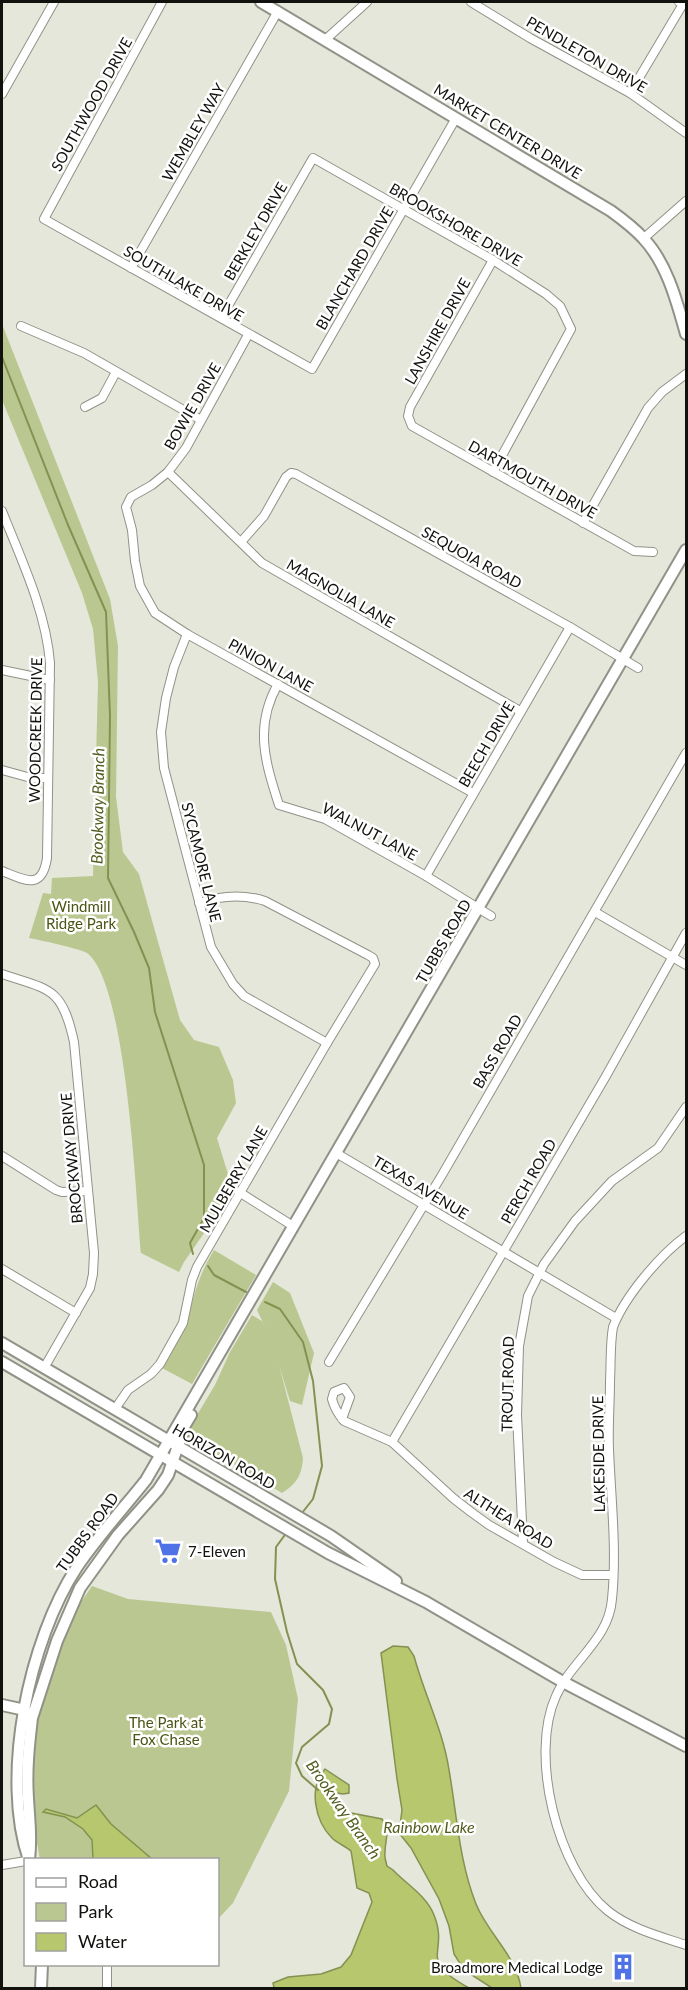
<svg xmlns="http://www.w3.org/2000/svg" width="688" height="1990" viewBox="0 0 688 1990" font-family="Lato,sans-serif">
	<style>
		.green { fill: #bbc791 }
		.water { fill: #b6c76e; stroke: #849151; stroke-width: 1.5 }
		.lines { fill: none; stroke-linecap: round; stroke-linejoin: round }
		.stream { stroke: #849151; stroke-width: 2 }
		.minor-casing { stroke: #909287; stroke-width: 10 }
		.tertiary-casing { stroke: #909287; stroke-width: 14 }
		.secondary-casing { stroke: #909287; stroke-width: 14 }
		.minor { stroke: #fff; stroke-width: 8 }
		.tertiary { stroke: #fff; stroke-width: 10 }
		.secondary { stroke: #fff; stroke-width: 10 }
		.labels { text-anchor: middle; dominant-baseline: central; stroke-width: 5; stroke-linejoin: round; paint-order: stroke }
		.street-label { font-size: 15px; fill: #11120e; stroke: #fff }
		.park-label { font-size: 15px; fill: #4a5413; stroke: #fff }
		.poi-label { font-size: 15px; fill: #11120e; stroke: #fff; text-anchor: start }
		.water-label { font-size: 16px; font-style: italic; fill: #535d1e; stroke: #fff }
	</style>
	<rect width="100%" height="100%" fill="#e4e7da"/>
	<!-- green -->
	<g class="green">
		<path d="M2 324 110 599 118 646 116 797 123 852 139 874 180 1020 194 1040 219 1047 233 1080 236 1103 217 1138 231 1184 209 1226 184 1262 179 1272 141 1253C136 1199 127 983 87 953 81 949 40 940 29 938L43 893 51 894 52 878 93 876 98 682 93 629 82 593 2 400Z"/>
		<path d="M214 1250 256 1275 192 1384 162 1368C172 1352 182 1335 188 1317 196 1289 199 1275 214 1250Z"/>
		<path d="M273 1282 290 1293 314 1353 302 1405 290 1401 279 1365 303 1458C302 1474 297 1484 282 1493L186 1436 188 1430 215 1385 230 1352 252 1315 262 1321 266 1329 257 1310Z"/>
		<polygon points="92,1586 128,1599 271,1612 286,1645 298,1699 289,1791 233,1903 218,1919 218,1860 40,1860 30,1800 34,1733 57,1649 73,1614"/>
	</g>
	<!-- water -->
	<g class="water">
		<path d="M393 1646 408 1647 414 1656C424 1694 443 1730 449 1770 457 1815 459 1861 476 1904 488 1934 516 1955 521 1988H492L464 1970 454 1954 449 1926 439 1899 411 1848 399 1833 402 1810 397 1779 381 1653Z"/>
		<path d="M325 1769 349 1785V1793L343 1794 337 1793V1800L341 1811 382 1819C391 1832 385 1838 385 1852 384 1856 386 1862 387 1866L393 1870C406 1884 427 1896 434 1915 450 1955 415 1958 469 1988H274L273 1983 288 1977 321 1974 341 1967 351 1955 372 1902 369 1893 357 1888 351 1851C345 1846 337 1843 332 1838 315 1821 308 1788 325 1769Z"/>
		<polygon points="96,1805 111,1824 152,1859 93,1859 92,1840 83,1829 65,1817 43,1812 46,1809 77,1818"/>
	</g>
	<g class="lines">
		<!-- stream -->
		<g class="stream">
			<polyline points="2,357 68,525 106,612 110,716 108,878 134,932 149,968 155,1012 204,1165 204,1218 190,1243 193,1254"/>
			<polyline points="208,1266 214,1275 246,1292"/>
			<polyline points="265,1302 280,1309 303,1342 313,1381 322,1466 313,1499 302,1513"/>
			<polyline points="287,1532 276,1547 275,1579 287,1632 297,1664 323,1690 332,1709 329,1724 302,1747 296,1763 302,1776 318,1790"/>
		</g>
		<!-- minor casing -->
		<g class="minor-casing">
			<g id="minor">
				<polyline points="162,2 44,219 312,369 456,118"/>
				<polyline points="471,2 530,38 630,93 686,133"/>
				<polyline points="325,40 367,2"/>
				<polyline points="630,93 683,4 679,2"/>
				<polyline points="2,94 54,2"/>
				<polyline points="644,238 686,201"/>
				<polyline points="493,260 410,407 408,416 412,426 634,551 653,552"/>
				<polyline points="131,268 278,11"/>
				<polyline points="221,318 313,158 493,260 546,294 560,306 571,329 493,472"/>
				<polyline points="21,326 84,353 201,420"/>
				<polyline points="248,335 186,448 168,472 152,485 131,497 126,507 132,530 135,561 140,586 155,613 187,634 473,793"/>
				<polyline points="85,407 102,398 116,372"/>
				<polyline points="168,472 262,563 520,711"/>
				<path d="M2 511C21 559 46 611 50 663L47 858C42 891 25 880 2 871"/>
				<polyline points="583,523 648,408 662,392 686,374"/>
				<polyline points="241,542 264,516 286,477 291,473 296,474 570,627 638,668"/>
				<polyline points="187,634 174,667 166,698 161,732 164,768 211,947 233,984 244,996 327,1043"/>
				<polyline points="2,670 50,680"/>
				<path d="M278 684C254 726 265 762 279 805L325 819 426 876 491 916"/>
				<polyline points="2,770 31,778 48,778"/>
				<polyline points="426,876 570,627"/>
				<polyline points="595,912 686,965"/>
				<path d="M2 974C50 990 62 987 74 1042L94 1253 93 1274 90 1288 44 1368"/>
				<polyline points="336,1153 616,1318"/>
				<polyline points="2,1156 56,1190 62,1192 87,1191"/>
				<polyline points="239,1192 293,1226"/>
				<path d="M686 1236C660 1255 625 1296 613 1327 610 1344 611 1363 610 1381 610 1404 608 1427 609 1449 611 1499 617 1550 612 1599 609 1640 571 1661 556 1696 529 1755 557 1870 608 1911 631 1929 659 1936 686 1945"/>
				<polyline points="2,1269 76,1313"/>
				<polyline points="329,1362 442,1175 686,753"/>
				<path d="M115 1409 128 1390 151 1374 160 1364 183 1323 192 1280 197 1267 327 1043 375 964 373 958 368 955 265 901C243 894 222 895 199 903"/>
				<path d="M342 1419 350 1397 344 1388 334 1392 332 1399C334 1407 338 1414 344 1421L392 1442 453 1498 471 1512 489 1525 554 1562 582 1575H613"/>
				<polyline points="392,1442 606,1076 686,933"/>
				<polyline points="523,1543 517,1415 519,1346 528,1296 544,1264 575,1221 612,1181 658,1148 686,1107"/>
				<polyline points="2,1865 26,1861"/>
				<polyline points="107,1988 107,1964"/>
			</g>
		</g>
		<!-- tertiary casing -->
		<g class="tertiary-casing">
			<g id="tertiary">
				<path d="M261 2 611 211C622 219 634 228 643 238 667 263 677 302 686 334"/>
				<polyline points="2,1705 25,1710"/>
				<path d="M29 1859C32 1837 29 1820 28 1798 26 1771 29 1744 32 1718L57 1641 80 1588 118 1535 158 1490 168 1475 185 1425 191 1415"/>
				<path d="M29 1860C0 1777 29 1640 77 1567 98 1536 123 1509 146 1480L686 550"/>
				<polyline points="41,1988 42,1964"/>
			</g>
		</g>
		<!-- secondary casing -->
		<g class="secondary-casing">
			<g id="secondary">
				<polyline points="2,1343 331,1536 396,1581"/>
				<polyline points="2,1362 328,1553 426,1602 563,1682 686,1746"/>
			</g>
		</g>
		<!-- minor -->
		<use href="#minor" class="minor"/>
		<!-- tertiary -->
		<use href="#tertiary" class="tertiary"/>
		<!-- secondary -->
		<use href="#secondary" class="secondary"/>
	</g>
	<!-- icons -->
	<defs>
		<g id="supermarket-bare" transform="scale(2.07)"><path d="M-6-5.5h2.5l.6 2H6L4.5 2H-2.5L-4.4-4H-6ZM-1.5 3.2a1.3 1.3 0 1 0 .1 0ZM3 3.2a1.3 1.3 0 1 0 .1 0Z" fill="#4f73e7" stroke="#fff" stroke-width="2.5" paint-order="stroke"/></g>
		<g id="building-bare" transform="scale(2.07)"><path d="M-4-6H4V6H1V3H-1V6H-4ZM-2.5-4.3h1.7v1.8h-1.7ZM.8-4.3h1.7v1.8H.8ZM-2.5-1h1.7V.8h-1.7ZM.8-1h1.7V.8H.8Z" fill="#4f73e7" stroke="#fff" stroke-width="2.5" paint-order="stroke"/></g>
	</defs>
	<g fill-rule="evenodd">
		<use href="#supermarket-bare" x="168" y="1551"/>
		<use href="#building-bare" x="623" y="1967"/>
	</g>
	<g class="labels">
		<!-- street labels -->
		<g class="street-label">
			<text transform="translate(587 54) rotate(30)">PENDLETON DRIVE</text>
			<text transform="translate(91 104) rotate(-61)">SOUTHWOOD DRIVE</text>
			<text transform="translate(508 131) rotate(31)">MARKET CENTER DRIVE</text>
			<text transform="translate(193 132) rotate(-60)">WEMBLEY WAY</text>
			<text transform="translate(456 224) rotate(30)">BROOKSHORE DRIVE</text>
			<text transform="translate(255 231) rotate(-60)">BERKLEY DRIVE</text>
			<text transform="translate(354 268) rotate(-60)">BLANCHARD DRIVE</text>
			<text transform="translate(184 283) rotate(30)">SOUTHLAKE DRIVE</text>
			<text transform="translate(437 331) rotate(-61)">LANSHIRE DRIVE</text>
			<text transform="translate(192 406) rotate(-60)">BOWIE DRIVE</text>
			<text transform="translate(533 479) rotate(29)">DARTMOUTH DRIVE</text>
			<text transform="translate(472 557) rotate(29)">SEQUOIA ROAD</text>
			<text transform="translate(341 593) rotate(30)">MAGNOLIA LANE</text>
			<text transform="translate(271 665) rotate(29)">PINION LANE</text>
			<text transform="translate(35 730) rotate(-89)">WOODCREEK DRIVE</text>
			<text transform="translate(486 744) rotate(-60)">BEECH DRIVE</text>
			<text transform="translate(370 831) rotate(28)">WALNUT LANE</text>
			<text transform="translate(202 862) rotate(76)">SYCAMORE LANE</text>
			<text transform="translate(443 941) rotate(-60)">TUBBS ROAD</text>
			<text transform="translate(497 1051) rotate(-60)">BASS ROAD</text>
			<text transform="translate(71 1158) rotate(-95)">BROCKWAY DRIVE</text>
			<text transform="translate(233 1179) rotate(-60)">MULBERRY LANE</text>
			<text transform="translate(528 1181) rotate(-60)">PERCH ROAD</text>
			<text transform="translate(421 1187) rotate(31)">TEXAS AVENUE</text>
			<text transform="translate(507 1384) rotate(-89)">TROUT ROAD</text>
			<text transform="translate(598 1454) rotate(-91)">LAKESIDE DRIVE</text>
			<text transform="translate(224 1456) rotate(30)">HORIZON ROAD</text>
			<text transform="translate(509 1518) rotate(32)">ALTHEA ROAD</text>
			<text transform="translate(87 1532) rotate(-54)">TUBBS ROAD</text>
		</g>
		<!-- park labels -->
		<g class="park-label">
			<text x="81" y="906">Windmill<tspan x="81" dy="17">Ridge Park</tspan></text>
			<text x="166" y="1722">The Park at<tspan x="166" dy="17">Fox Chase</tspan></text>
		</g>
		<!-- poi labels -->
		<g class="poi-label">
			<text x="188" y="1551">7-Eleven</text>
			<text x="603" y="1967" text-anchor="end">Broadmore Medical Lodge</text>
		</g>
		<!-- water labels -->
		<g class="water-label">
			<text transform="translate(97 806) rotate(-89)">Brookway Branch</text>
			<text transform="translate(344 1809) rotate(55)">Brookway Branch</text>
			<text x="429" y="1826">Rainbow Lake</text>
		</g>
	</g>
	<!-- border -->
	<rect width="688" height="1990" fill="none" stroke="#11120e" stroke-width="6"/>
	<!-- legend -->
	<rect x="24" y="1858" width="195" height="108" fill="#ffffff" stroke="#a0a09f" stroke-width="1.5"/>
	<rect x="36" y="1878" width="30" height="9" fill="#ffffff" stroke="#a0a09f" stroke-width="1.5"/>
	<text x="78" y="1888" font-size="18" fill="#11120e">Road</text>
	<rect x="36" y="1903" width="30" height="18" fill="#bbc791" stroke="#a0a09f" stroke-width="1.5"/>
	<text x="78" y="1918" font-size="18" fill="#11120e">Park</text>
	<rect x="36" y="1933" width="30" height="18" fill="#b6c76e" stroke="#a0a09f" stroke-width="1.5"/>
	<text x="78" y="1948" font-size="18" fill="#11120e">Water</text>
</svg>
